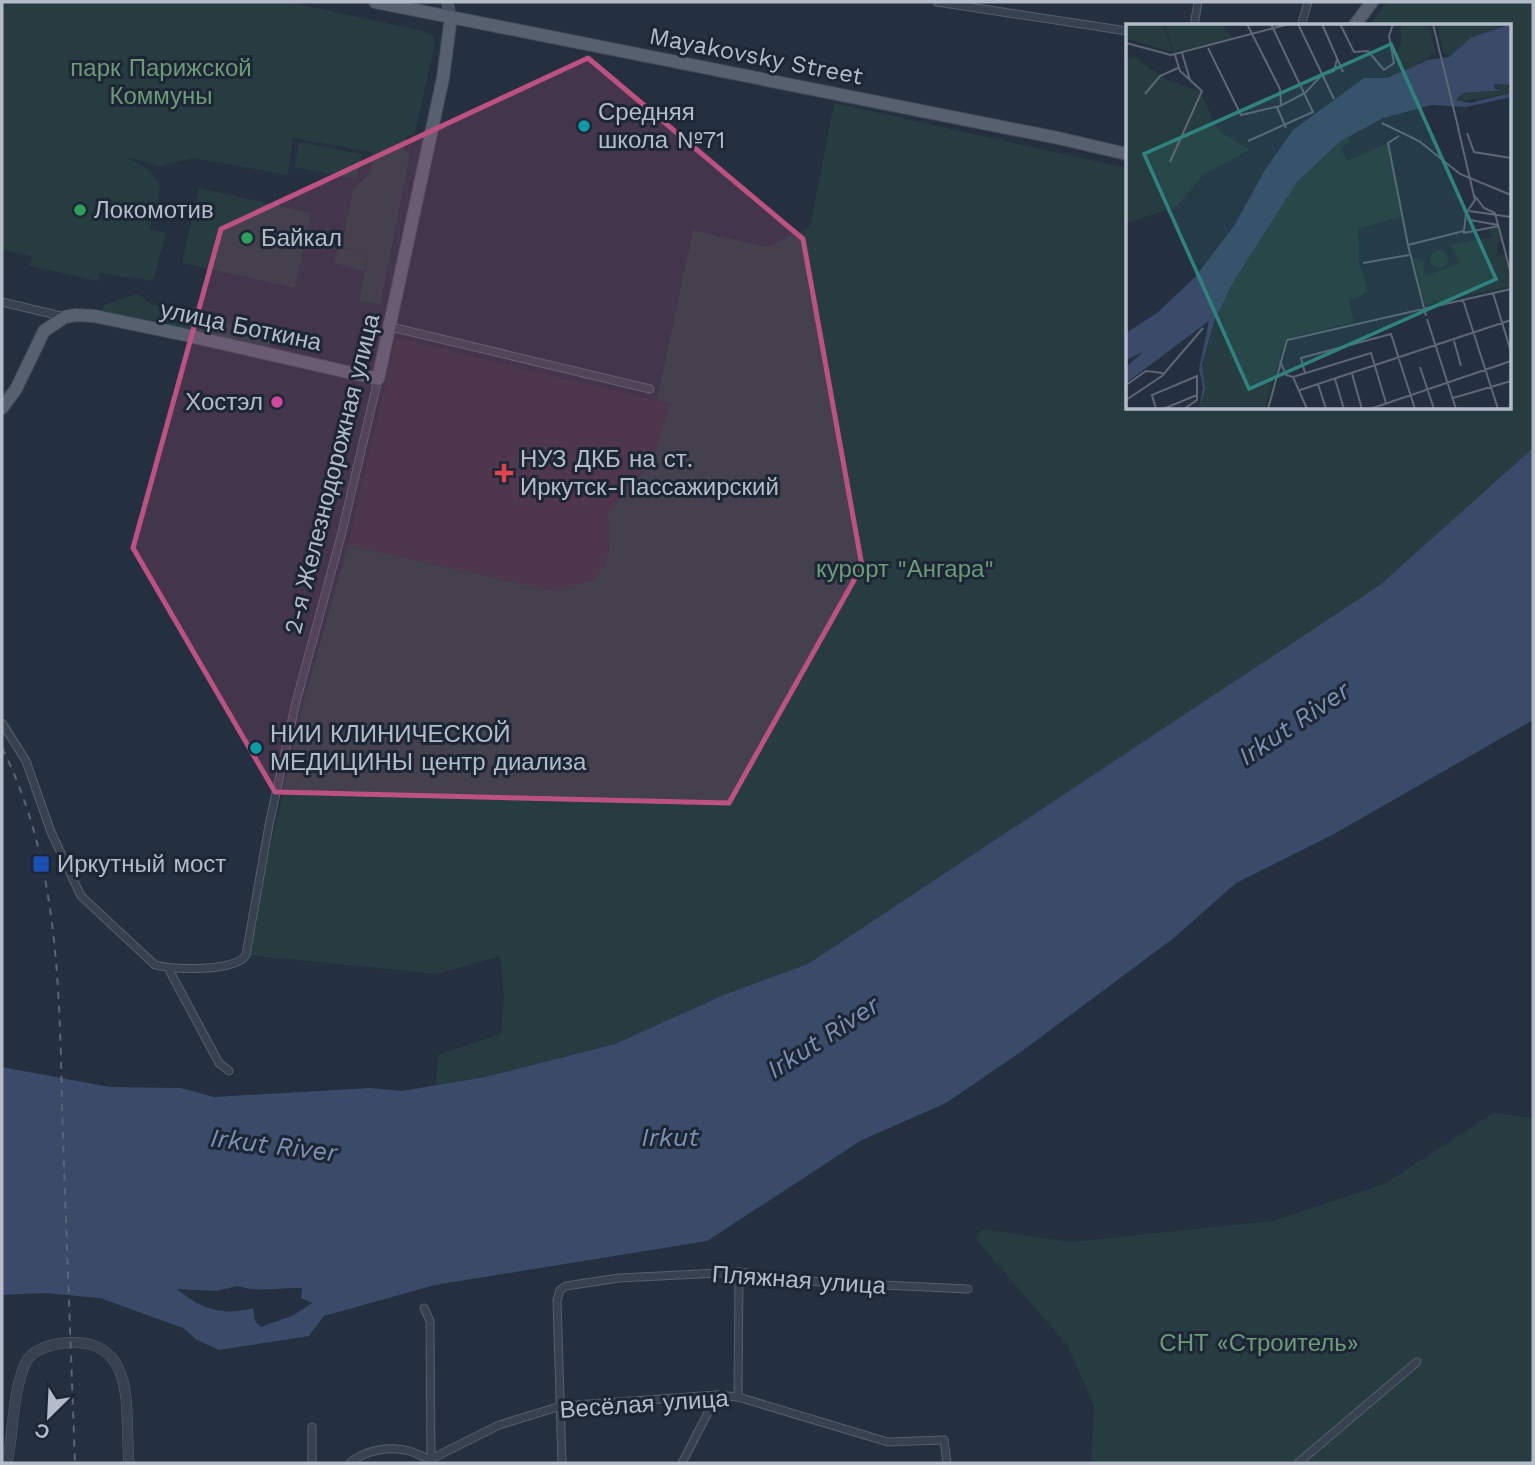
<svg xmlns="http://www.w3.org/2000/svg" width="1535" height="1465" viewBox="0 0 1535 1465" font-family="'Work Sans',sans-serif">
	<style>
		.medical { fill: #32303f }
		.green { fill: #263c40 }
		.water { fill: #394b68; fill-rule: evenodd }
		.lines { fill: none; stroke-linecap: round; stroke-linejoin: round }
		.minor-casing { stroke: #565f6c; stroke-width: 9 }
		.tertiary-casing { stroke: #565f6c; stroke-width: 11 }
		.secondary-casing { stroke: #565f6c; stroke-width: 12 }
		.primary-casing { stroke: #414a58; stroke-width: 14 }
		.minor { stroke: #38414f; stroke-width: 7 }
		.tertiary { stroke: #38414f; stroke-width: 10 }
		.secondary { stroke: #464f62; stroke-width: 10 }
		.primary { stroke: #56606f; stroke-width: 12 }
		.rail { stroke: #5a6476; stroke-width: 2; stroke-dasharray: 7 7; stroke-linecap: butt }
		.marked { fill: #bd5182; fill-opacity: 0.2; stroke: #bd5182; stroke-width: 5; stroke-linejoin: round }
		.culture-dot { fill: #0f9aa8; stroke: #1d2634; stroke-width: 2.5 }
		.leisure-dot { fill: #2e9e5b; stroke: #1d2634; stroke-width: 2.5 }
		.hotel-dot { fill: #d1479c; stroke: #1d2634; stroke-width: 2.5 }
		.health-dot { fill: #e0444e; stroke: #1d2634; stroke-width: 2.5 }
		.transit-dot { fill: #1a4fb4; stroke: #1d2634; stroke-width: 2.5 }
		.labels { text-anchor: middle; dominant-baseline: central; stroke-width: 6; stroke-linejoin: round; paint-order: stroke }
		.street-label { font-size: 24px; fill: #b4bcc9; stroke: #1d2634 }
		.park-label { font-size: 24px; fill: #6b9b77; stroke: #1d2634 }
		.poi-label { font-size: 24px; fill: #b4bcc9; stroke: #1d2634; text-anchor: start }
		.water-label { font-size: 26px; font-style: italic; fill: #7c91b2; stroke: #1d2634 }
		.inset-road { fill: none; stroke: #5e6776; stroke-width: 2 }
		.view { fill: #308480; fill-opacity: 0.15; stroke: #308480; stroke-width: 3.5 }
		.inset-edge { fill: none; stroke: #b4bcc9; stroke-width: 3.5 }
	</style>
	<rect width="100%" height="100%" fill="#242f3f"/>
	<!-- medical -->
	<polygon class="medical" points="396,338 670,404 651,463 608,512 609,553 595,580 553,591 348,545"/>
	<!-- green -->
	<g class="green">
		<polygon points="2,2 288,2 424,31 433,36 435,43 415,133 406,138 404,150 410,154 380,305 359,301 368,257 364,271 334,263 338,247 369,254 342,247 353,189 370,173 372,152 293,138 288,175 193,158 160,166 125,157 150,170 160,185 156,220 152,220 150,229 166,233 153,281 100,273 98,281 29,266 32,256 2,250"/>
		<polygon points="1387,2 1533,2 1533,448 1381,585 808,964 726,994 615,1044 485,1077 436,1085 438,1055 501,1034 504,995 500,956 437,974 246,955 302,707 348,545 553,591 595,580 609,553 608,512 651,463 670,404 657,399 693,230 767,247 810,227 834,103 1127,168 1127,408 1509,408 1509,26 1369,26"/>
		<polygon points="299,142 362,154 357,179 294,167"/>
		<polygon points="199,188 311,213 295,288 182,263"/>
		<polygon points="137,294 152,305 249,327 251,320 275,326 270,347 101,313 104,305"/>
		<polygon points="1493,1113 1533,1118 1533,1463 1091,1463 1094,1406 1067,1345 975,1238 983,1229 1071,1242 1273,1221 1386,1183"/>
	</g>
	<!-- water -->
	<path class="water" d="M1533 448V720L1334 834 1236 883 1175 937 1021 1052 946 1103 862 1140 707 1241 435 1285 324 1316 309 1336 219 1350 197 1340 183 1328 100 1298 44 1293 2 1295V1067L110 1087 181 1088 214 1097 370 1088 402 1091 485 1077 615 1044 726 994 808 964 1380 585ZM238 1286C258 1293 280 1287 302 1288L301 1298 312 1303 294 1315 261 1327 255 1321 253 1308C222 1316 202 1310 177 1289L216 1291Z"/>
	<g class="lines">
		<!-- minor casing -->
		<g class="minor-casing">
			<g id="minor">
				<polyline points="937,2 1127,31"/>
				<polyline points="1194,26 1198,2"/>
				<polyline points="1301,26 1308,2"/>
				<polyline points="2,302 65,317"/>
				<polyline points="391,327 650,389"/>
				<path d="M2 723 26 761 51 832 81 896 155 965C173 970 235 972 246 955L269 825 296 702 341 536 378 379"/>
				<polyline points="168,968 219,1063 229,1071"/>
				<polyline points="424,1308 430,1321 431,1463"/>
				<polyline points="738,1397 739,1272"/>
				<polyline points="312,1427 312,1463"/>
				<path d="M350 1463C365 1450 389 1446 409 1451 417 1453 423 1458 431 1459L499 1425 561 1406 717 1395 738 1397 888 1442 944 1440 947 1463"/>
				<polyline points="562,1463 557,1301 560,1290 566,1286 619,1278 739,1272 820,1282 968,1289"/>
				<polyline points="682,1463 717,1395"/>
				<polyline points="1298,1463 1417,1362"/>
			</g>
		</g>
		<!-- tertiary casing -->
		<g class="tertiary-casing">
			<path id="tertiary" d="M7 1463C14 1431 12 1392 26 1362 33 1349 49 1345 63 1343 140 1335 124 1413 129 1463"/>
		</g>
		<!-- secondary casing -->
		<g class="secondary-casing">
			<polyline id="secondary" points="447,2 451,17"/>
		</g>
		<!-- primary casing -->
		<g class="primary-casing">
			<g id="primary">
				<polyline points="375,2 1058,138 1127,154"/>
				<polyline points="1354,26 1372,2"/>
				<polyline points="2,408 16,389 44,331 65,317 76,315 94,316 181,334 378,379 443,78 451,17"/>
			</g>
		</g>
		<!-- minor -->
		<use href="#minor" class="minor"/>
		<!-- tertiary -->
		<use href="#tertiary" class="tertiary"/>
		<!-- secondary -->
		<use href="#secondary" class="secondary"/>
		<!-- primary -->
		<use href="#primary" class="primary"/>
		<!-- rail -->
		<path class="rail" d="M2 748C63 869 59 1007 63 1139 67 1247 71 1355 75 1463"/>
	</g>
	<!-- marked area -->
	<path class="marked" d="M588 58 803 239 862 566 729 803 275 792 133 548 221 229Z"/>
	<!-- markers -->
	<g class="culture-dot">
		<circle cx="584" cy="126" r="7"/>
		<circle cx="256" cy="748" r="7"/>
	</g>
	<g class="leisure-dot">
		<circle cx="80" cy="210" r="7"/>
		<circle cx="247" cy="238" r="7"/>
	</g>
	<circle class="hotel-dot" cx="277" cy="402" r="7"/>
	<path class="health-dot" d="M500.5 462.5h7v7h7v7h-7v7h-7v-7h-7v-7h7z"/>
	<rect class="transit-dot" x="32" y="855" width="18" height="18" rx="3.5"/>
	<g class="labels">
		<!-- street labels -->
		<g class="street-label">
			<text transform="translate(756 56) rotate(11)">Mayakovsky Street</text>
			<text transform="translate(241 326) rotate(12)">улица Боткина</text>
			<text transform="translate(332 474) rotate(-76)">2-я Железнодорожная улица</text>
			<text transform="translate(799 1280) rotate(4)">Пляжная улица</text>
			<text transform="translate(644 1404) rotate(-4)">Весёлая улица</text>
		</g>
		<!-- park labels -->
		<g class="park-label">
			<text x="161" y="68">парк Парижской<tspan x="161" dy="28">Коммуны</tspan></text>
			<text x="905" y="569">курорт "Ангара"</text>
			<text x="1259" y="1343">СНТ «Строитель»</text>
		</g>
		<!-- poi labels -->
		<g class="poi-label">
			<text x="598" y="112">Средняя<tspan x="598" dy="28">школа №71</tspan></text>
			<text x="94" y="210">Локомотив</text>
			<text x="261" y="238">Байкал</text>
			<text x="263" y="402" text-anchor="end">Хостэл</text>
			<text x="520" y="459">НУЗ ДКБ на ст.<tspan x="520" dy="28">Иркутск-Пассажирский</tspan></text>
			<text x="270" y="734">НИИ КЛИНИЧЕСКОЙ<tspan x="270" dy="28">МЕДИЦИНЫ центр диализа</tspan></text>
			<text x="57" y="864">Иркутный мост</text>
		</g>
		<!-- water labels -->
		<g class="water-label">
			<text transform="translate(1294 723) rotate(-34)">Irkut River</text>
			<text transform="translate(823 1037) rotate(-33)">Irkut River</text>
			<text x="670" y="1137">Irkut</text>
			<text transform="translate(274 1145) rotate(7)">Irkut River</text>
		</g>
	</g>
	<!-- overview -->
	<g transform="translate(1126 24)">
		<rect width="385" height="385" fill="#242f3f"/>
		<path d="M0 0H37L47 28 0 15ZM38 0H97L106 14 48 28ZM275 0H303L310 31 304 28V34L279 46 270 29 275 19ZM311 0H382L346 13 325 32 317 29ZM8 33 42 56 74 68 93 107 124 126 78 150 50 183 0 199V36ZM378 58 382 64 385 61V69L331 78 337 69 378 66 367 62ZM222 112 224 117 215 125 221 137 262 119 275 193 232 205 233 238 242 268 223 277 228 298 159 315 139 385H73L79 364 76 340 86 303 106 260 171 158ZM372 203 377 217 372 218 371 232 380 230 385 262 299 281 287 233 297 237 300 257 299 252 334 239 325 221 365 213 364 204ZM304 235a9 9 0 1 1 18 0a9 9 0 1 1-18 0Z" fill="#263c40"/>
		<path d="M385 0V61L368 60 369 65 379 66 337 69 330 76 344 79 385 69V73L340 83 306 81 257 94 215 117 171 158 106 260 88 298 76 340 79 365 73 385 77 363 73 345 83 297 0 359V343L17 328 0 336V309L31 289 70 252 108 202 139 146 167 106 238 54H261L302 36 323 33 346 13Z" fill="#394b68"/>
		<path class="inset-road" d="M121 0 154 65 155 81M172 0 208 75M196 0 217 48M214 0 228 28 242 27 258 46 268 39 263 12 267 0M307 0 333 107M0 19 45 31 163 0M82 24 115 91 154 82 179 69 196 51 208 47 211 35M56 29 64 56M19 70 34 52 52 44M151 83 160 104M256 99 293 117 334 150 385 171M341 109 348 128 385 134M273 112 262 119 282 221M122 117 187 88 145 0M44 138 76 67 54 47 49 31M349 172 358 184 369 189M343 187 385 193M369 189 385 250M344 196 372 201M337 209 373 202M237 239 283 231M367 269 385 328M337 276 372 385M300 292 282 221 338 207 340 189 349 176 332 104M301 295 330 385M328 317 335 342M154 337 160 351 167 353 245 329 260 379M294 343 308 385M179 349 175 334 265 310 289 385M226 350 236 385M167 353 181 385M209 355 218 385M192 360 200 385M0 361 20 347 37 349M174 366 385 296M327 374 385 357M0 376 36 352 77 304M30 385 26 371 71 352V376L58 385M37 385 71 371M142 385 161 316 385 265M244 385 385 337"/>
		<path class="view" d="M265 20 370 255 123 365 18 130Z"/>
		<rect width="385" height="385" class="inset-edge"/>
	</g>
	<!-- border -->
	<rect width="1535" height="1465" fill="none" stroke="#b4bcc9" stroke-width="7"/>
	<!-- north arrow -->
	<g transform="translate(49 1416) rotate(204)" stroke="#1d2634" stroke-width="5" paint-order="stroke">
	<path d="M0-5L12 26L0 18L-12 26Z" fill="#b4bcc9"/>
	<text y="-10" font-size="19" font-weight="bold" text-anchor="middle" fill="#b4bcc9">С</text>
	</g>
</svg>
